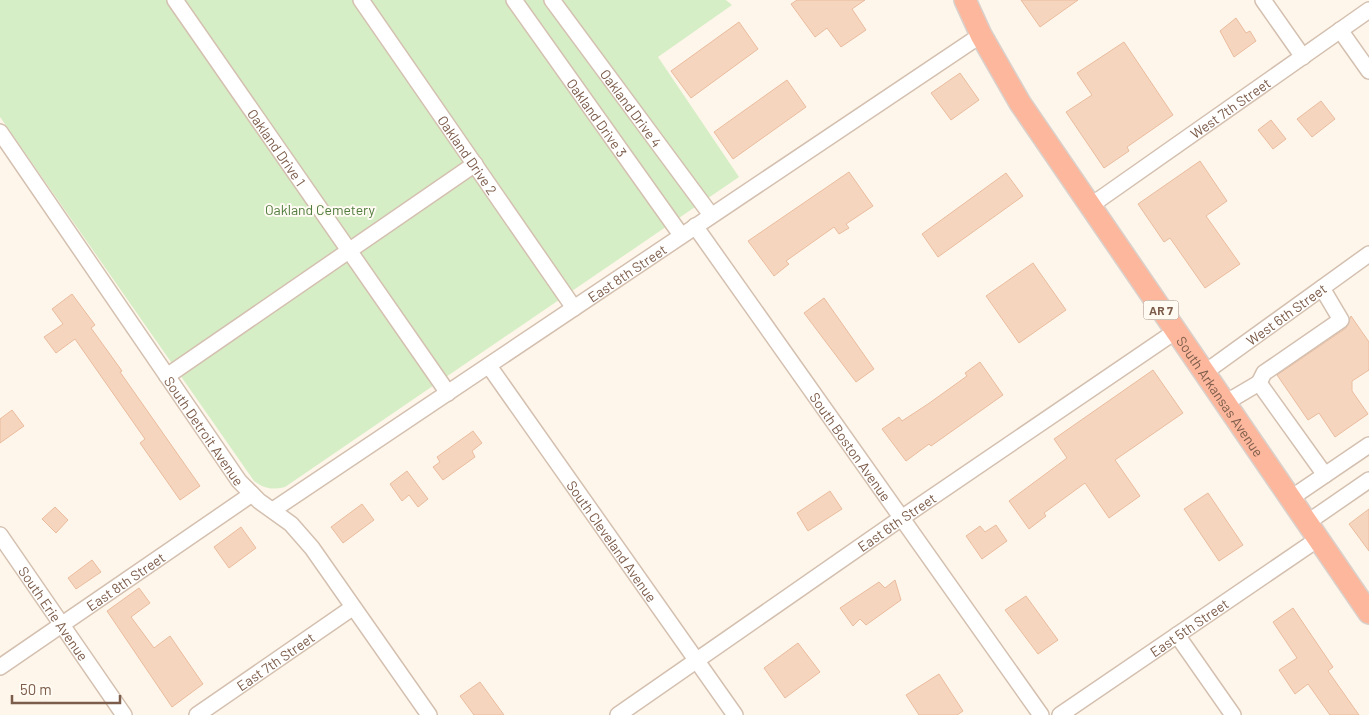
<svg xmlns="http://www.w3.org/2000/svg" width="1369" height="715" viewBox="0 0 1369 715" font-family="Barlow,sans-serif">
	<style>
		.green { fill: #d6eec6 }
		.building { fill: #f6d5bf; stroke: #eabc9e }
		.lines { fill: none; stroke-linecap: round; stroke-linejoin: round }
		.minor-casing { stroke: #d4c0b0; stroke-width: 18 }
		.highway-casing { stroke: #dad1cc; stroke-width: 24 }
		.minor { stroke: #fff; stroke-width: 15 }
		.highway { stroke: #fcb79d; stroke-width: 21 }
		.labels { text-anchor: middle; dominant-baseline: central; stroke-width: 4; stroke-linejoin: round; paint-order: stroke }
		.shield { fill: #fffaf2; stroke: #a38b7c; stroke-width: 1 }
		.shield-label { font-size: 12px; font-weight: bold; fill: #7c5c4a }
		.street-label { font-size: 14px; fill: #7c5c4a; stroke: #fffaf2 }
		.park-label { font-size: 14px; fill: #507c3e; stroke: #fffaf2 }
	</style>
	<rect width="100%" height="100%" fill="#fef6ea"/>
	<!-- green -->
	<path class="green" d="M0 0H726L732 5 658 57 739 177 285 487C271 490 265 489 254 481L0 117Z"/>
	<!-- building -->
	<g class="building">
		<polygon points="797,0 865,0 852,9 866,30 841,47 827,28 815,37 791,4"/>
		<polygon points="1021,0 1078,0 1040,27"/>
		<polygon points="1236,18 1246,33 1250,31 1256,41 1234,57 1220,31"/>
		<polygon points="739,22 758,49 691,98 671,71"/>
		<polygon points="1124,42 1173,115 1127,147 1129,151 1104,168 1066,112 1092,95 1077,73"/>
		<polygon points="960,73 979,100 951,120 931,93"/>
		<polygon points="787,80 806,107 733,159 714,132"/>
		<polygon points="1321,101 1335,119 1312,137 1297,119"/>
		<polygon points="1271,120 1286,139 1273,149 1258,130"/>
		<polygon points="1200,161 1227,201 1206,216 1240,264 1205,288 1170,238 1164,242 1138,204"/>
		<polygon points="849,172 873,206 846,224 849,228 839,234 834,227 786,261 789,264 774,276 748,241"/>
		<polygon points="1006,173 1023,196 938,257 922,234"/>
		<polygon points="1033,263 1066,310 1019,343 986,296"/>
		<polygon points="72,294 95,325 91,328 122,371 120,372 200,486 180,500 140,443 145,439 75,339 56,353 44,337 63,324 52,309"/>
		<polygon points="824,298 874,369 856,382 804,313"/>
		<polygon points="1351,316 1369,342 1369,370 1352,381 1352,391 1368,414 1335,437 1319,413 1308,420 1277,375 1346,328"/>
		<polygon points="980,362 1003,395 931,446 929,444 906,461 882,429 899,417 902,421 928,404 967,376 965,373"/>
		<polygon points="1153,370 1183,413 1115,460 1140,496 1109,518 1085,483 1044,513 1046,516 1029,529 1009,501 1067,458 1054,439"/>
		<polygon points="12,410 24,426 0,443 0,419"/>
		<polygon points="473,431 482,443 472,451 475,457 443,480 433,467 440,462 437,457"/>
		<polygon points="407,471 428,499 418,507 409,495 402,501 390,484"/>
		<polygon points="830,491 842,509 808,531 797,513"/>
		<polygon points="1208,493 1243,545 1219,561 1184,509"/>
		<polygon points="362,504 374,520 343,543 331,527"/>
		<polygon points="55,507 68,520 56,533 42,519"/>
		<polygon points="1369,509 1369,551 1349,524"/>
		<polygon points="996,525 1007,541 982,559 966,536 980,526 985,532"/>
		<polygon points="241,527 256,548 229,568 214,547"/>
		<polygon points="92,560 101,572 76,589 68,578"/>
		<polygon points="895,580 901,600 866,625 860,619 853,626 840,608 879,582 885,588"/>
		<polygon points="139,588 150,603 131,617 154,648 170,636 203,684 172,707 107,611"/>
		<polygon points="1026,596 1058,640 1038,654 1005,610"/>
		<polygon points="1293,608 1333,667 1328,671 1359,715 1330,715 1308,684 1295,694 1279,670 1297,658 1273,622"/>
		<polygon points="798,643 820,672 785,698 764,668"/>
		<polygon points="939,674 963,711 957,715 919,715 906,695"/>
		<polygon points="480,682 504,715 474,715 460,696"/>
	</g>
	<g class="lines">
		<!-- minor casing -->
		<g class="minor-casing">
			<g id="minor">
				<path id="s1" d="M175 0 448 393"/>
				<path id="s2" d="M361 0 574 308"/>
				<path id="s3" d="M514 0 681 235"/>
				<path id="s4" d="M552 0 711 215"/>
				<polyline points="1263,0 1303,57"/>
				<polyline points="1340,30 1369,71"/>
				<path id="s5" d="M0 132 239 481 259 501 291 524 312 548 429 715"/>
				<path id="s6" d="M1090 206 1369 10"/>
				<path id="s7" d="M695 226 1041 715"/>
				<path id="s8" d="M489 366 735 715"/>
				<path id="s9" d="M1204 373 1369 254"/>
				<polyline points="167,376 475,164"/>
				<polyline points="1259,383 1264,373 1341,320 1322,288"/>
				<polyline points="1225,403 1259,383 1325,475"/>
				<polyline points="1291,498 1369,445"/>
				<path id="s10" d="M273 510 981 35"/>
				<polyline points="1308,522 1369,480"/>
				<path id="s11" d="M0 535 124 715"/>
				<polyline points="1177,635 1233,715"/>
				<path id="s12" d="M0 667 252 494"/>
				<path id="s13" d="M197 715 352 608"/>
				<path id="s14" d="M618 715 900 519 1176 331"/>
				<path id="s15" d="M1060 715 1318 539"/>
			</g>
		</g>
		<!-- highway casing -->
		<g class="highway-casing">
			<g id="highway">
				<path id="s16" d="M965 0 981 35 1020 103 1369 613"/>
			</g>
		</g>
		<!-- minor -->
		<use href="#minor" class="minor"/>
		<!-- highway -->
		<use href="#highway" class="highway"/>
	</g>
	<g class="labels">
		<!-- shield labels -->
		<rect class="shield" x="1143.5" y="300.5" width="35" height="19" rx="4"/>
		<g class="shield-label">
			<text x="1161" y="310">AR 7</text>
		</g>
		<!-- street labels -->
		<g class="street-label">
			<text stroke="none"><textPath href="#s4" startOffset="134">Oakland Drive 4</textPath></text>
			<text stroke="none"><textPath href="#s6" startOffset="171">West 7th Street</textPath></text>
			<text stroke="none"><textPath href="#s3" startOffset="144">Oakland Drive 3</textPath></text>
			<text stroke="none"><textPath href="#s1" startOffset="179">Oakland Drive 1</textPath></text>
			<text stroke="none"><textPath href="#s2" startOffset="188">Oakland Drive 2</textPath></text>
			<text stroke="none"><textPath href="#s10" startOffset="426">East 8th Street</textPath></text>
			<text stroke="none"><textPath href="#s9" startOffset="101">West 6th Street</textPath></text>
			<text stroke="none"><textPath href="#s16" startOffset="472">South Arkansas Avenue</textPath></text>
			<text stroke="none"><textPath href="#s5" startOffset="362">South Detroit Avenue</textPath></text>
			<text stroke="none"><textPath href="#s7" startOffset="270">South Boston Avenue</textPath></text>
			<text stroke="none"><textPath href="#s14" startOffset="339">East 6th Street</textPath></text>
			<text stroke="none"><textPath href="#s8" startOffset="214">South Cleveland Avenue</textPath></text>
			<text stroke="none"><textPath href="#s12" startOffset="152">East 8th Street</textPath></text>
			<text stroke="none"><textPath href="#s11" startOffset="95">South Erie Avenue</textPath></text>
			<text stroke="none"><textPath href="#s15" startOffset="156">East 5th Street</textPath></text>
			<text stroke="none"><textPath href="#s13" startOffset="95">East 7th Street</textPath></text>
		</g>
		<!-- park labels -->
		<g class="park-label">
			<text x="320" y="209">Oakland Cemetery</text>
		</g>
	</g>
	<!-- scale -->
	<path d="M12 695v8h108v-8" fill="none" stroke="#7c5c4a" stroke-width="2.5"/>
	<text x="20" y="695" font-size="15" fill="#7c5c4a" stroke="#fffaf2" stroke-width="4" paint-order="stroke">50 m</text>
</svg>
